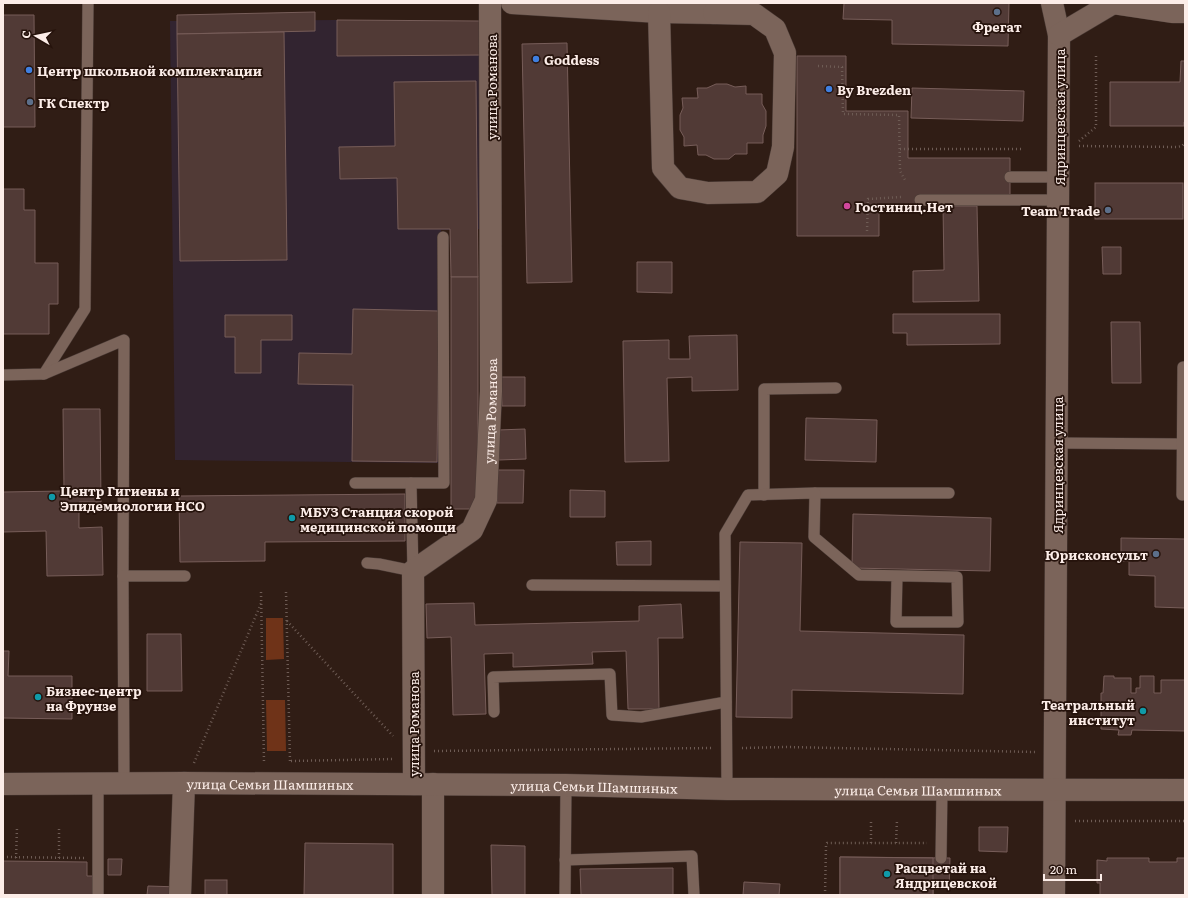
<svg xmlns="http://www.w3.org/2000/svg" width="1188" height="898" viewBox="0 0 1188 898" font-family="Literata,serif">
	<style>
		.industrial { fill: #322430 }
		.green { fill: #6f3318 }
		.building { fill: #513a36; stroke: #775d59 }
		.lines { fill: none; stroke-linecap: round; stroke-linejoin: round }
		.service-casing { stroke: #493a35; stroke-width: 12 }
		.minor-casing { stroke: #493a35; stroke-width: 23 }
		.tertiary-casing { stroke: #493a35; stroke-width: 23 }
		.path { stroke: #6e5c55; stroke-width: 2.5; stroke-dasharray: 1 3; stroke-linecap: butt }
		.service { stroke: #7b645a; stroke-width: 11 }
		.minor { stroke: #7b645a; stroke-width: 22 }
		.tertiary { stroke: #7b645a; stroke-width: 22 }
		.service-dot { fill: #5c6f8a; stroke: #26130c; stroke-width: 1.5 }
		.shop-dot { fill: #3f7fe0; stroke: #26130c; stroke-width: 1.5 }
		.hotel-dot { fill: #d1479c; stroke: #26130c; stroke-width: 1.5 }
		.culture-dot { fill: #0f9aa8; stroke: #26130c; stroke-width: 1.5 }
		.labels { text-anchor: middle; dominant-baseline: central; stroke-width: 3.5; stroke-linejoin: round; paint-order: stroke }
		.poi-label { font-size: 13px; font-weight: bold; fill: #fcede8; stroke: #26130c; text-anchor: start }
		.street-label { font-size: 13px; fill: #fcede8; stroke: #26130c }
	</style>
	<rect width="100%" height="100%" fill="#301d15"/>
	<!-- industrial -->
	<polygon class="industrial" points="337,20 337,56 485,55 485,229 441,230 438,463 175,460 170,21"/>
	<!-- green -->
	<g class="green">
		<polygon points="266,618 283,618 284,659 266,660"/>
		<polygon points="266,700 285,700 286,751 267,751"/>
	</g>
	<!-- building -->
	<g class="building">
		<polygon points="844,3 1009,3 1008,46 892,44 892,20 843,19"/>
		<polygon points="315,12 315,31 177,34 177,15"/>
		<polygon points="3,15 34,15 35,127 3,127"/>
		<polygon points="337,20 481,21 485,55 337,56"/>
		<polygon points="284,32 287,260 180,261 177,34"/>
		<polygon points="567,43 572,282 527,283 522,44"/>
		<polygon points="797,56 846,56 846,111 908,111 908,158 1010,158 1010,195 920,196 920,212 879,212 879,236 797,236"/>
		<polygon points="1181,61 1185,61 1185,122 1184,122 1184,126 1110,126 1110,82 1180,82"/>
		<polygon points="476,81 478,277 451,277 450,229 398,229 397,178 340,179 339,147 395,146 394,82"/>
		<polygon points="716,84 727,84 735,87 746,86 746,94 762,94 762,104 766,111 766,126 763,135 763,143 747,143 747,154 735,154 729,159 714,159 706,155 698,155 697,145 684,146 684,137 680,130 680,115 683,108 682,98 698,98 697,88 707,88"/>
		<polygon points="912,88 1024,91 1023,121 911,118"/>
		<rect x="1095" y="183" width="88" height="36"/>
		<polygon points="3,189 24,189 24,210 35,210 35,263 58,263 58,304 49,304 49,334 3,334"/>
		<polygon points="943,206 977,206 979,301 913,302 913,271 944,270"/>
		<polygon points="1102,247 1121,247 1121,274 1103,274"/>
		<polygon points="637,262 672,262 672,293 637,292"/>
		<rect x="451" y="277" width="27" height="232"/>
		<polygon points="353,309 439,311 437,462 352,461 353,385 298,384 299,353 352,354"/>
		<polygon points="893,314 1000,314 1000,344 907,345 907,333 893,333"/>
		<polygon points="225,315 292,315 292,340 261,340 261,373 235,373 235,337 225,337"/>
		<polygon points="1111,322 1140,322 1141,383 1112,383"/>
		<polygon points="737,335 738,390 692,391 692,377 667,378 669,461 625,462 623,341 669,340 669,359 690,359 689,336"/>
		<polygon points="501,377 525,377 525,406 502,406"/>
		<polygon points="63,409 100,409 101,502 79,502 79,528 102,527 103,575 47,576 46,531 3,532 3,492 64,491"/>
		<polygon points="806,418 877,420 876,462 805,460"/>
		<polygon points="525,429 526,459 499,460 498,430"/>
		<polygon points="497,470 524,470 523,503 497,503"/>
		<polygon points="570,490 605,491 605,517 570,517"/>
		<polygon points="405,494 405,541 265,542 265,561 180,562 179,496"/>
		<polygon points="853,514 991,518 990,571 852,568"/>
		<polygon points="1121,538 1185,539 1185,608 1155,607 1155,576 1129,575 1129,561 1121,561"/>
		<polygon points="651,541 651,565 617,565 616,542"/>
		<polygon points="740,542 802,543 800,631 964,635 963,694 792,690 792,718 736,717"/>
		<polygon points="474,603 475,625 639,621 639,606 681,604 683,638 658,638 659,709 628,709 626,651 592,652 593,664 513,667 513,653 484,654 486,714 453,715 451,637 427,638 426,604"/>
		<polygon points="147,634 181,634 182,691 147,691"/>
		<polygon points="3,651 9,651 8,676 72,676 72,719 3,718"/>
		<polygon points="1104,676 1114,676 1114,678 1131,678 1131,693 1136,693 1136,688 1140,688 1140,676 1154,676 1154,693 1161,693 1161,680 1185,680 1185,731 1132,730 1131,735 1118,735 1119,730 1101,729 1101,693 1103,693"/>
		<polygon points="979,827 1008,827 1007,852 979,851"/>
		<polygon points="305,843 393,844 393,895 304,895"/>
		<polygon points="491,845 525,846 525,895 492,895"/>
		<polygon points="840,857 950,858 949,889 933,889 933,895 840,895"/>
		<polygon points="840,857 933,858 933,895 840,895"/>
		<polygon points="1107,858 1149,858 1149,862 1177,862 1177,858 1185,858 1185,895 1100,895 1100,883 1097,883 1097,860 1107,861"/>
		<polygon points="108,859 122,859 121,875 108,875"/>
		<polygon points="3,861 87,862 87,876 93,876 93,895 3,895"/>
		<polygon points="673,868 673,895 581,895 580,869"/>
		<rect x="205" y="880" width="22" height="15"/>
		<polygon points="744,882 780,884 779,895 743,895"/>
		<polygon points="148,886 180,887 179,895 147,895"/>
	</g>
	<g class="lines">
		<!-- service casing -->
		<g class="service-casing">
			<g id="service">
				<polyline points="1010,177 1059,177"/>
				<polyline points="920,200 1059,200"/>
				<polyline points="44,374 85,309 88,3"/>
				<polyline points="3,375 44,374 124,340 123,576 124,784"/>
				<polyline points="1057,443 1182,444"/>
				<polyline points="355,483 411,483"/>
				<polyline points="815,493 949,493"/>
				<polyline points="764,495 764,389 836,388"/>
				<polyline points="1182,495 1183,367 1185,367"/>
				<polyline points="367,563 379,564 413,571 411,483 444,483 443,237"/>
				<polyline points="123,576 185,576"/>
				<polyline points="532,585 725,586"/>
				<polyline points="494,712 493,677 610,674 612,715 641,717 726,702"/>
				<polyline points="727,789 725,534 748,495 815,493 814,537 859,575 957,577 958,622 896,622 897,576"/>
				<polyline points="941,858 942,789"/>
				<polyline points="565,860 692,856 694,895"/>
				<polyline points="98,895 98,784"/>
				<polyline points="565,895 566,785"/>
			</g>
		</g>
		<!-- minor casing -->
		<g class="minor-casing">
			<g id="minor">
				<polyline points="512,3 659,12 714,13 727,5"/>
				<polyline points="1052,3 1059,35 1054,895"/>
				<polyline points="659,12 663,168 680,188 708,193 757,192 777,174 783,147 785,53 775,29 754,14 714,13"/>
				<polyline points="1059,35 1113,3 1173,12 1185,12"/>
				<path id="s1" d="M414 784 413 571 472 530 486 500 491 391 490 3"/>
				<polyline points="433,784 433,895"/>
				<polyline points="180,895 184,783"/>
			</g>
		</g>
		<!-- tertiary casing -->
		<g class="tertiary-casing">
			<g id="tertiary">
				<path id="s2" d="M3 784 184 783 566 785 727 789 1185 790"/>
			</g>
		</g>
		<!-- path -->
		<g class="path">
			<polyline points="818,66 842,67 843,114 899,115 900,171 905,180"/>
			<polyline points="1079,141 1096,127 1096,53"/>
			<polyline points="1079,146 1177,147 1182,146 1185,143"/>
			<polyline points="900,149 1023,149"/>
			<polyline points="867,231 868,199 901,197"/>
			<polyline points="261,592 264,762"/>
			<polyline points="286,592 290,761"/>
			<polyline points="287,621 393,736"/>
			<polyline points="742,748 786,747 1035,752"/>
			<polyline points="434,751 713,748"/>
			<polyline points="291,761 394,759"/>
			<polyline points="194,763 262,601"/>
			<polyline points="1075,821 1185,821"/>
			<polyline points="871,843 871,820"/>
			<polyline points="896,843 897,820"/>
			<polyline points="3,857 84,858"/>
			<polyline points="16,858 17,828"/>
			<polyline points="59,858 59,828"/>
			<polyline points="825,895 826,846 827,843 927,843"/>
		</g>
		<!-- service -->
		<use href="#service" class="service"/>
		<!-- minor -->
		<use href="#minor" class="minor"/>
		<!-- tertiary -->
		<use href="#tertiary" class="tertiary"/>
	</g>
	<!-- markers -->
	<g class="service-dot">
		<circle cx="997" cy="12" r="4"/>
		<circle cx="30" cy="102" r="4"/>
		<circle cx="1108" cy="210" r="4"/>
		<circle cx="1156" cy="554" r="4"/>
	</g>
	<g class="shop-dot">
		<circle cx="536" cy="59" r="4"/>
		<circle cx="29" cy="70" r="4"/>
		<circle cx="829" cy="89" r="4"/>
	</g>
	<circle class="hotel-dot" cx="847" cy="206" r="4"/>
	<g class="culture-dot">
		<circle cx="52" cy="497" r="4"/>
		<circle cx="292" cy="518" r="4"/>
		<circle cx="38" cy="697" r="4"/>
		<circle cx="1143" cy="711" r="4"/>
		<circle cx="887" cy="874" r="4"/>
	</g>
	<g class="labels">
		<!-- poi labels -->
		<g class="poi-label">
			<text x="997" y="26" text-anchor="middle">Фрегат</text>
			<text x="544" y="59">Goddess</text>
			<text x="37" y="70">Центр школьной комплектации</text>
			<text x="837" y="89">By Brezden</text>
			<text x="38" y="102">ГК Спектр</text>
			<text x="855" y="206">Гостиниц.Нет</text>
			<text x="1100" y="210" text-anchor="end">Team Trade</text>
			<text x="60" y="490">Центр Гигиены и<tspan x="60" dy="15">Эпидемиологии НСО</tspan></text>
			<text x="300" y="511">МБУЗ Станция скорой<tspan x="300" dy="15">медицинской помощи</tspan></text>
			<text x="1148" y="554" text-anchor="end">Юрисконсульт</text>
			<text x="46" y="690">Бизнес-центр<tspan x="46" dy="15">на Фрунзе</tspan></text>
			<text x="1135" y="704" text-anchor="end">Театральный<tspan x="1135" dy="15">институт</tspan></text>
			<text x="895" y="867">Расцветай на<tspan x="895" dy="15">Яндрицевской</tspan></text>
		</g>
		<!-- street labels -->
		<g class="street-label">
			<text transform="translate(491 87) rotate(-90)">улица Романова</text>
			<text transform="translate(1059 117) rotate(-90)">Ядринцевская улица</text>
			<text stroke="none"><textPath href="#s1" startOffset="407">улица Романова</textPath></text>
			<text transform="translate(1057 465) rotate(-90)">Ядринцевская улица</text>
			<text transform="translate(413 724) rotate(-90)">улица Романова</text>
			<text stroke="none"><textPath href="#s2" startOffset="267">улица Семьи Шамшиных</textPath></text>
			<text stroke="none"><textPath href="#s2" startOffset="591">улица Семьи Шамшиных</textPath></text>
			<text stroke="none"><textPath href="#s2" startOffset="915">улица Семьи Шамшиных</textPath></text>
		</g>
	</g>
	<!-- border -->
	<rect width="1188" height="898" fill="none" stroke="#fcede8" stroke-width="8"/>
	<!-- north arrow -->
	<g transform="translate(36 36) rotate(279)" stroke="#26130c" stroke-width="3" paint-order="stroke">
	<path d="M0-3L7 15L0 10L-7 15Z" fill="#fcede8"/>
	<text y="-6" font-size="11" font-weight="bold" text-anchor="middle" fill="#fcede8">С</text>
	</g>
	<!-- scale -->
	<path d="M1044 874v6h57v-6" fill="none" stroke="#fcede8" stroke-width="2"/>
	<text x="1050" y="874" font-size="12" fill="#fcede8" stroke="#26130c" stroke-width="3" paint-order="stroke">20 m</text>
</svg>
